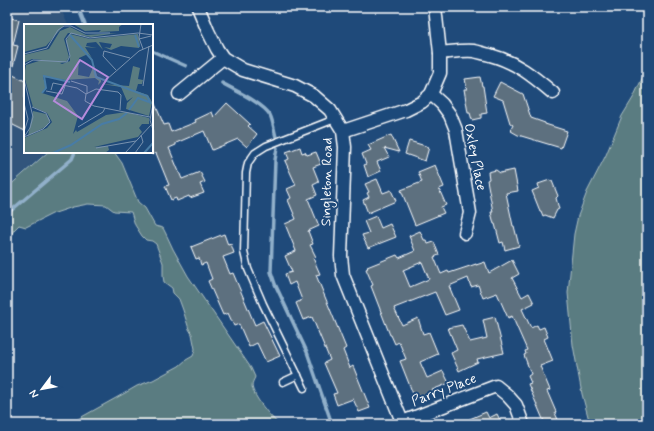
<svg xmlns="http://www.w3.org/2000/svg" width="654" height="431" viewBox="0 0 654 431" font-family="Mynerve,sans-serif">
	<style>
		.built { fill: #32557c }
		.green { fill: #5a7c81; stroke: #acbec0 }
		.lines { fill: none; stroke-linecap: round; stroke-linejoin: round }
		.stream { stroke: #91b0ca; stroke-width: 3.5 }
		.building { fill: #5d707f; stroke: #fff; fill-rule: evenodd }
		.lane-casing { stroke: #fff; stroke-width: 9 }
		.street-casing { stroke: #fff; stroke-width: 15 }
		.lane { stroke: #1f4a7a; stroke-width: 6 }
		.street { stroke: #1f4a7a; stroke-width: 12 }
		.labels { text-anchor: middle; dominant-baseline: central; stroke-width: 4; stroke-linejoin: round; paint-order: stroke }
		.street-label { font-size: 14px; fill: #fff; stroke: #1f4a7a }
		.inset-river { fill: none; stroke: #487ca6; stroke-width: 2 }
		.inset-road { fill: none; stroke: #7992af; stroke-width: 1 }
		.view { fill: #b68bdc; fill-opacity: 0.15; stroke: #b68bdc; stroke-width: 2 }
		.inset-edge { fill: none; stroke: #fff; stroke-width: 2 }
	</style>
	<rect width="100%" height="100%" fill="#1f4a7a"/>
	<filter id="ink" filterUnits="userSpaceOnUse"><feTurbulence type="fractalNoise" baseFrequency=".025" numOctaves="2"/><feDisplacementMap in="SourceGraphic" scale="8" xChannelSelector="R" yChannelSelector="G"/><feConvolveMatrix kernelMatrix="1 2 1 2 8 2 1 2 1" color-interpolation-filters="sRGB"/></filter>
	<g filter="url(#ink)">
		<!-- built -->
		<polygon class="built" points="7,7 60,7 68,25 25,25 25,152 46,152 7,187"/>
		<!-- green -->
		<g class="green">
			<polygon points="647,68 647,424 590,424 582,394 573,345 568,293 574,234 578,216 587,192 606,155 622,116 633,98"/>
			<path d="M48 152H114L122 163 138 202 145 208 155 226 163 228 166 234 173 249 188 276 251 368 255 377C254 380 252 382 252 386 253 396 271 418 279 424H69L125 393 137 386 153 380 179 366 186 360 193 356 195 349 192 334 189 329 183 310 179 299 173 293 172 288 164 282 163 276V263L156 244 152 241 146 240 142 236 135 225 131 212 114 211 106 205 88 204 73 207 52 214 26 227 19 225 14 230 7 242V188Z"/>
		</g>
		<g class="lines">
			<!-- stream -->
			<g class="stream">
				<polyline points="78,7 85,25"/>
				<polyline points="152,51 186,66"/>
				<path d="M222 83C234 90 263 103 270 115 273 121 274 130 276 137"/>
				<polyline points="277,148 275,160 271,272 275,284 307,352 332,424"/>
				<polyline points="7,214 72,159 75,152"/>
			</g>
		</g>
		<!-- building -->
		<g class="building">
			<polygon points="7,17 19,20 13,45 18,46 11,74 25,81 25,131 7,122"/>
			<polygon points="480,77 482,86 483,86 487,113 481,114 481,118 472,120 470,113 468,113 464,89 467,89 465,79"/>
			<polygon points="500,82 523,94 531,118 545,123 545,124 567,131 561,148 518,135 511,131 512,130 511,129 513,125 510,123 503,100 493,96"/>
			<polygon points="152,97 164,125 168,124 171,132 196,122 195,120 212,112 214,117 227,103 250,124 248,126 257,134 247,147 238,139 212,150 204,131 176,143 176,145 169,148 182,179 200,172 205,182 200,184 204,193 190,198 189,196 177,201 176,198 171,200 165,186 169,185 156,153 152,155"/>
			<polygon points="391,135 399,152 384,148 389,157 377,162 381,171 368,177 364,165 366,164 362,154 371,150 368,145"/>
			<polygon points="409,141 429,147 425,161 405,154"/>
			<polygon points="300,147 302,153 305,152 307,155 316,152 321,164 313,167 319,182 313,185 317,195 308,199 319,226 308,231 313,244 310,245 316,257 313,258 320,274 316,275 346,348 343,350 350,368 353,366 370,408 359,412 353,399 337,405 333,394 337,393 324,363 330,360 312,317 303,320 296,303 302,300 295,282 289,285 285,274 292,272 285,256 296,251 285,224 296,219 288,200 291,198 287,189 296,185 285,161 289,159 286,152"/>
			<polygon points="435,165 444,187 439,189 446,205 441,207 444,213 415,225 401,190 422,182 418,172"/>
			<polygon points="496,170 500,173 514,170 518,191 506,193 513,226 514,226 519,246 505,250 503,242 500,243 495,224 494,224 491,212 493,212 487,180 489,179 488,172"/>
			<polygon points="377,179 383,193 391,190 396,201 368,213 363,200 369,197 367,193 369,192 365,184"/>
			<polygon points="550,180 550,181 552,181 558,196 556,198 559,209 557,210 553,218 545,215 543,216 541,211 540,211 532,191 539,188 538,184"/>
			<polygon points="376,216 381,228 390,224 396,237 368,248 362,235 369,233 364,221"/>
			<path d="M420 231 424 240H426L428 244 434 242 439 255 434 257 441 274 448 271 449 273 476 264V265L485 262 489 273 512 260 519 274 512 278 522 297 529 293 534 303 522 309 531 328 537 325 539 329 544 327 548 337 544 339 553 361 540 366 550 390 547 391 556 412 555 413 560 424H545L528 384 531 383 528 376 531 374 524 355 526 354 525 351 527 350 512 316 508 318 497 293 483 298 478 285 471 287 468 278 449 286 459 310 445 315 435 292 394 308 402 325 418 318 423 334 429 332 438 354 420 362 427 378 443 371 449 383 432 390V392L415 399 400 361 406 359 399 342 395 344 391 335H390L371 286 373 285 366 269 368 268 367 267 397 255 399 258 415 251 409 236ZM422 262 429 279 410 287 403 270Z"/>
			<polygon points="224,234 228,245 231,244 234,253 223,257 230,274 233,273 255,325 263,321 280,356 266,362 257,343 249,347 239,324 234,326 228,313 223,315 208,281 212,279 206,263 201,265 199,258 196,259 191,247"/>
			<polygon points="495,317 504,353 477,359 478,362 459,371 451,353 457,350 448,328 462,325 470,342 487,338 483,320"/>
			<polygon points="486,412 489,418 497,414 502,424 458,424"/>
		</g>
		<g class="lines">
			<!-- lane casing -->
			<g class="lane-casing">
				<g id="lane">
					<polyline points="283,382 298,375"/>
					<polyline points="304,388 263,304 248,269 244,252 246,173 248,163 255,153 266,146 335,119"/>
				</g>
			</g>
			<!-- street casing -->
			<g class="street-casing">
				<g id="street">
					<polyline points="198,7 208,31 217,49 223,58 243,70 295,86 314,96 330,110 343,131 345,147 341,256 343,275 403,424"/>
					<path d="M440 53C452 52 463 50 474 51 479 52 485 54 490 55 516 62 533 76 553 93"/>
					<polyline points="179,94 223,58"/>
					<polyline points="431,94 442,104 450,115 456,130 470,213 465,233"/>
					<polyline points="343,131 406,110 422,102 431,94 440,73 440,53 435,7"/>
					<polyline points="402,422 496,386 507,395 516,405 523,424"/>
				</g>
			</g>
			<!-- lane -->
			<use href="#lane" class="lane"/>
			<!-- street -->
			<use href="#street" class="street"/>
		</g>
	</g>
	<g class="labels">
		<!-- street labels -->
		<g class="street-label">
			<text transform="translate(475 157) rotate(79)">Oxley Place</text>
			<text transform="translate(327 182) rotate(-89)">Singleton Road</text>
			<text transform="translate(444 390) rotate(-21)">Parry Place</text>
		</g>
	</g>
	<!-- overview -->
	<g transform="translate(24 24)">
		<rect width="129" height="129" fill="#1f4a7a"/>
		<path d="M0 0H41L22 22 0 28ZM49 0H99L95 3V7L75 8 77 6 61 7ZM46 3 62 11 93 9 67 13 44 9 40 15 45 33 42 38 36 39 38 40 46 37V30L42 17 46 10 66 15 114 10 116 21 115 24 97 22 87 26 80 23 86 24 88 20 75 18 79 26 72 18 63 19 62 22 73 24 61 23 68 34 64 30 55 34 54 51 65 53 70 41 73 52 77 56V58L74 61 75 57 71 54 41 56 19 53 22 63 18 69 43 77 54 92 49 110 52 106 53 108 82 91 102 88 125 94V100H118L115 104 118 108 114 113 70 123 84 122 85 126 81 129H0V114L23 104 28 98 23 89 9 83 0 52 2 41 18 36 8 35 0 39V31L25 25 36 7ZM109 42 116 44 114 55 119 56 118 60H114L112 67 124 71 128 78 129 74 125 92 102 85 103 79 109 73 103 77 97 63 78 60 105 62ZM9 87 22 90 26 96 23 102 4 112Z" fill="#5a7c81"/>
		<path class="inset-river" d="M46 11 68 36 72 53 123 72 127 80M111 11 115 23M18 69 22 64 20 52 46 58M105 86 114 74 125 78M29 129 47 121 78 100 95 95 103 89M120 129 129 119"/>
		<path class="inset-road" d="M117 0 115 14 119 25M115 15 127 12M0 30 23 24 34 6 40 2H47L61 9H86M0 41 9 36 43 38 46 32 42 15 47 9 66 14 114 9 129 11M92 46 79 32 80 27 106 34M0 55 9 93 6 104 0 113M82 56 115 27 129 21M47 57 63 62V70M119 62 125 22M27 66 29 59 53 64 62 70 72 65 94 68 97 71 96 86M22 67 38 70 41 62M62 70 61 77 70 82 126 93M0 79 4 95 0 108M129 80 126 96 129 106M54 103 79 88 81 84M0 113 19 105 26 98 22 89 8 83M72 124 112 117M101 129 127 101M111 129 119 118 117 111"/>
		<path class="view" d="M56 36 84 53 58 95 30 77Z"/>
		<rect width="129" height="129" class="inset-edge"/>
	</g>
	<!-- margin -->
	<rect width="654" height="431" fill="none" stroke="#1f4a7a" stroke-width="24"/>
	<rect x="12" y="12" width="630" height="407" fill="none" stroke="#fff" stroke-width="1.5" filter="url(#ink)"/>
	<!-- north arrow -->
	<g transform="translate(42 389) rotate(238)" stroke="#1f4a7a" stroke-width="3" paint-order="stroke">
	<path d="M0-3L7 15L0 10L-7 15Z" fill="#ffffff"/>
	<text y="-6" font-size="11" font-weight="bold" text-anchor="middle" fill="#ffffff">N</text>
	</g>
</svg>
